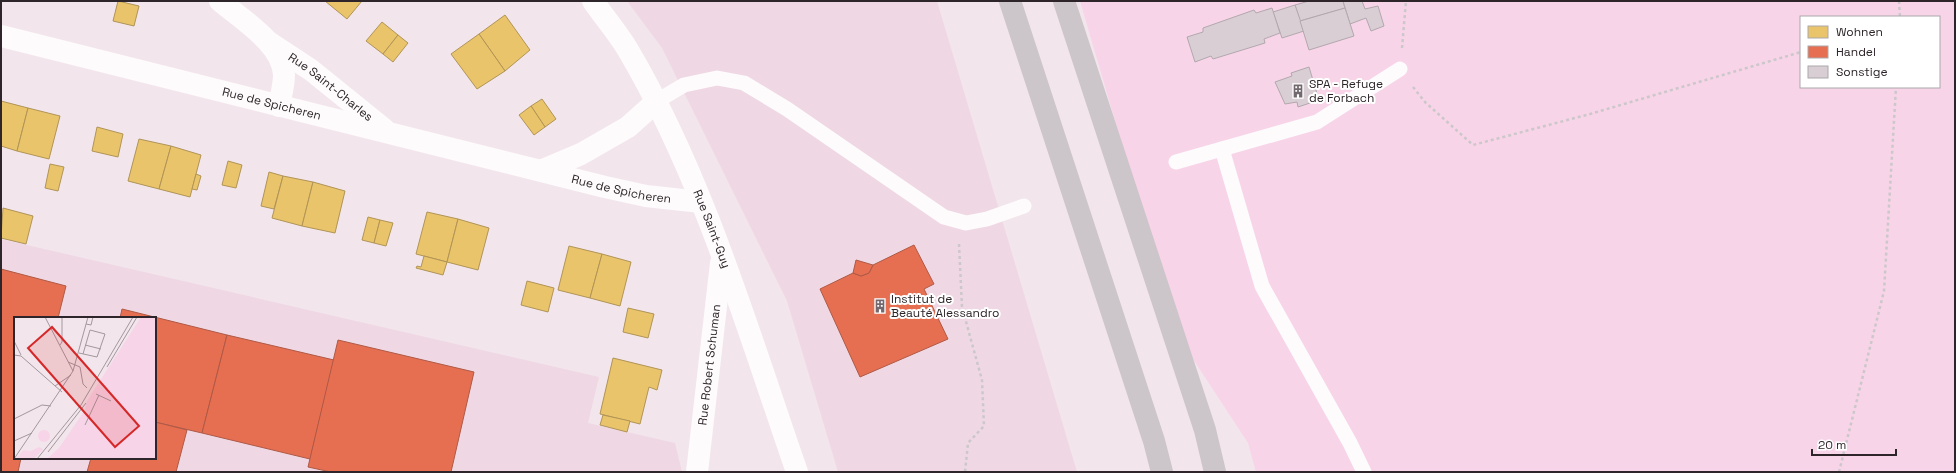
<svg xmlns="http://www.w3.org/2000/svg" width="1956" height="473" viewBox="0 0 1956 473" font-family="'Space Grotesk',sans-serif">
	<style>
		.built { fill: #efd8e4; fill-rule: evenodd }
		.green { fill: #f8d4e8; fill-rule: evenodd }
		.homes { fill: #e9c46a; stroke: #b19456 }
		.shops { fill: #e76f51; stroke: #af5945 }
		.building { fill: #d9ced4; stroke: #b2a8ad }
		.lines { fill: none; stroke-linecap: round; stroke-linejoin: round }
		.path { stroke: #ccc7ca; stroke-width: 2.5; stroke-dasharray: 3 3; stroke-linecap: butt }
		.service { stroke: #fdfbfc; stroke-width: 15 }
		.minor { stroke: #fdfbfc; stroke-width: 22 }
		.motorway { stroke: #ccc5c9; stroke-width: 22 }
		.labels { text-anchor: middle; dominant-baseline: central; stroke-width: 4; stroke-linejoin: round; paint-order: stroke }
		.poi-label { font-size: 12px; fill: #2d2529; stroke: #fff; text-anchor: start }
		.street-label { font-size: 12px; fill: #2d2529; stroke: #fff }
		.inset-road { fill: none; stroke: #a3989e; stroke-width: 1 }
		.view { fill: #d62828; fill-opacity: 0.15; stroke: #d62828; stroke-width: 2 }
		.inset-edge { fill: none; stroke: #2d2529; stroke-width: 2 }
	</style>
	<rect width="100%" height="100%" fill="#f2e5ec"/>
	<!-- built -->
	<g class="built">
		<polygon points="627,1 937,1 1077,472 838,472 787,301 662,48"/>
		<path d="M1 239 599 377 588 423 675 443 682 472H1ZM15 318H155V458H15Z"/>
	</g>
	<!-- green -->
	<path class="green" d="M1080 1H1955V472H1256L1248 443 1178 336ZM1801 17H1939V87H1801Z"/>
	<!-- homes -->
	<g class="homes">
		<polygon points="118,1 139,6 134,26 113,21"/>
		<polygon points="325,1 362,1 347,19"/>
		<polygon points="505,15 530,50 505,71 479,34"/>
		<polygon points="382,22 398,35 383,54 366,41"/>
		<polygon points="479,34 505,71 477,89 451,54"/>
		<polygon points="398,35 408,43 393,62 383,54"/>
		<polygon points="542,99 556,119 545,127 531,106"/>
		<polygon points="1,101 28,108 17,151 1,146"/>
		<polygon points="531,106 545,127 534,135 519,115"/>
		<polygon points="28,108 60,116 49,159 17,151"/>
		<polygon points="97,127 123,134 118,157 92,151"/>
		<polygon points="139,139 171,146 159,189 128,181"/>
		<polygon points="171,146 201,155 190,197 159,189"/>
		<polygon points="228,161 242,165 236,188 222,185"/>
		<polygon points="50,164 64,167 58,191 45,188"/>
		<polygon points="269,172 283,176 274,209 261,206"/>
		<polygon points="196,174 201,176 197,190 192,189"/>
		<polygon points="283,176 313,182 302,226 272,218"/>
		<polygon points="313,182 345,191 335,233 302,226"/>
		<polygon points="3,208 33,216 26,244 1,238"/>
		<polygon points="427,212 458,219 447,262 416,254"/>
		<polygon points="368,217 380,220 374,243 362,240"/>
		<polygon points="458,219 489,228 478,270 447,262"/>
		<polygon points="380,220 393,223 386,246 374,243"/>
		<polygon points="569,246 602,254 590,298 558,290"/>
		<polygon points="602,254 631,262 620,306 590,298"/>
		<polygon points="424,256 447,262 443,275 416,268 417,266 421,267"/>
		<polygon points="527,281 554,288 548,312 521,305"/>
		<polygon points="628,308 654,314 648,338 623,332"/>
		<polygon points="613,358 662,370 657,390 649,387 640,424 600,414"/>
		<polygon points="603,415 630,421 627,432 600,425"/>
	</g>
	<!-- shops -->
	<g class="shops">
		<polygon points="914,245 934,284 924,289 948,339 860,377 820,289 853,273 861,276 869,273 873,265"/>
		<polygon points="856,260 873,265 869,273 861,276 853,273"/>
		<polygon points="1,269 66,286 58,318 15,318 15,458 21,458 18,472 1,472"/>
		<polygon points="122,309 227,335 202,433 155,422 155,318 120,318"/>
		<polygon points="227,335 334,360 310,459 202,433"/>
		<polygon points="338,340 474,372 451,472 331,472 308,467"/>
		<polygon points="155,422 187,430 176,472 87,472 91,458 155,458"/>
	</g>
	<!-- building -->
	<g class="building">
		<polygon points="1309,1 1343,1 1345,8 1300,21 1295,5"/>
		<polygon points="1343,1 1362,1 1365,9 1378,6 1384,26 1371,31 1366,18 1350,24"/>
		<polygon points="1295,5 1304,31 1282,38 1273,12"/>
		<polygon points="1272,8 1280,33 1264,39 1265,43 1213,59 1211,56 1195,62 1187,37 1203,32 1203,28 1254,10 1256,13"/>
		<polygon points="1345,8 1354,36 1309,50 1300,21"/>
		<polygon points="1309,67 1319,100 1298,107 1297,102 1285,104 1275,82 1292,76 1291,73"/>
	</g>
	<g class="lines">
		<!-- path -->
		<g class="path">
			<polyline points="1899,1 1900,17"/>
			<polyline points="1402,48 1406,1"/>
			<polyline points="1413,87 1425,102 1473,145 1590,114 1801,52"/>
			<polyline points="959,244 962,307 982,380 984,426 968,443 965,472"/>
			<polyline points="1839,472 1884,291 1896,87"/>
		</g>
		<!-- service -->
		<g class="service">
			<polyline points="657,101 684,85 717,78 744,83 787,109 944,217 966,223 987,219 1024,206"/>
			<polyline points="1222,149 1262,286 1350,443 1364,472"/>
			<polyline points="1176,162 1317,122 1400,69"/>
		</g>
		<!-- minor -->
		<g class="minor">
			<path d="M220 1C241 19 283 44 284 75 284 85 281 95 279 106"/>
			<path id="s1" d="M593 1C604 17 618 33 628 50 704 179 748 331 797 472"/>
			<path id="s2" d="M1 36 605 187 646 196 701 202"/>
			<path id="s3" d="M270 43 311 70 384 129"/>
			<polyline points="543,170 581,154 628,127 657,101"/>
			<path id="s4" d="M697 472 721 263"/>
		</g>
		<!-- motorway -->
		<g class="motorway">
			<polyline points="1010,1 1154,441 1162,472"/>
			<polyline points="1064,1 1205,430 1215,472"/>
		</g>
	</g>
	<!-- icons -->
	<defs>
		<g id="building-bare" transform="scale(1.08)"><path d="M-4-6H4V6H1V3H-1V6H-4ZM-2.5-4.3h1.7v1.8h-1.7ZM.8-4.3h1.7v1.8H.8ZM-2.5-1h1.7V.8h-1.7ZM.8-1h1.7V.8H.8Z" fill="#72686d" stroke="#fff" stroke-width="2.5" paint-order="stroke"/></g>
	</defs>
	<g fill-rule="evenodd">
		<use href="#building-bare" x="1298" y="91"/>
		<use href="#building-bare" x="880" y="306"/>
	</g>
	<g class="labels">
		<!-- poi labels -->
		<g class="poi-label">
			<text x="1309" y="84">SPA - Refuge<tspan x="1309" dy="14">de Forbach</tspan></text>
			<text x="891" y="299">Institut de<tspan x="891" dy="14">Beauté Alessandro</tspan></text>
		</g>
		<!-- street labels -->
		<g class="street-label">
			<text stroke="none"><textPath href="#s3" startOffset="75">Rue Saint-Charles</textPath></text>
			<text stroke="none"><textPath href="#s2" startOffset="279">Rue de Spicheren</textPath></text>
			<text stroke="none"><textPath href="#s2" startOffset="639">Rue de Spicheren</textPath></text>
			<text stroke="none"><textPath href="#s1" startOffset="258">Rue Saint-Guy</textPath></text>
			<text stroke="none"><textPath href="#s4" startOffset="108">Rue Robert Schuman</textPath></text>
		</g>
	</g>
	<!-- overview -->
	<g transform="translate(14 317)">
		<rect width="142" height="142" fill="#f2e5ec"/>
		<path d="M127 0H142V142H33L45 131 71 93 73 84ZM24 119a6 6 0 1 1 12 0a6 6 0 1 1-12 0ZM25 130 29 132 20 142H2L9 133 17 134Z" fill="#f8d4e8"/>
		<path class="inset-road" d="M31 0 59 54M72 7 77 8 79 0M0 24 7 38M46 28 48 25V0M71 28 87 32M65 36 83 40 91 17 76 13 69 37M0 38 7 39 48 75M54 45 66 50 69 67 73 71M93 50 123 0M41 69 57 58M82 77 97 84M0 102 28 88 37 89M71 108 85 78M0 124 18 116M34 135 72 86M0 142 59 54 74 0M23 142 67 88 119 0"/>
		<path class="view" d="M38 10 125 109 101 130 14 31Z"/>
		<rect width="142" height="142" class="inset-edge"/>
	</g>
	<!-- border -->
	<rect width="1956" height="473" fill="none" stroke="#2d2529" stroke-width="4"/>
	<!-- legend -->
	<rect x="1800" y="16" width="140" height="72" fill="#ffffff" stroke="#aba8a9"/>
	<rect x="1808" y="26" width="20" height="12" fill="#e9c46a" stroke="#aba8a9"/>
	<text x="1836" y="36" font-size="12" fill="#2d2529">Wohnen</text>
	<rect x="1808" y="46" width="20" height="12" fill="#e76f51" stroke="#aba8a9"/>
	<text x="1836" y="56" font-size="12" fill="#2d2529">Handel</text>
	<rect x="1808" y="66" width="20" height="12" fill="#d9ced4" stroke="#aba8a9"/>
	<text x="1836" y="76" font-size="12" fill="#2d2529">Sonstige</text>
	<!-- scale -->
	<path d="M1812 449v6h84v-6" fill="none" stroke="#2d2529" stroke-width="2"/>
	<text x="1818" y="449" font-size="12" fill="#2d2529" stroke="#ffffff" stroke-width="3" paint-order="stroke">20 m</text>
</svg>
